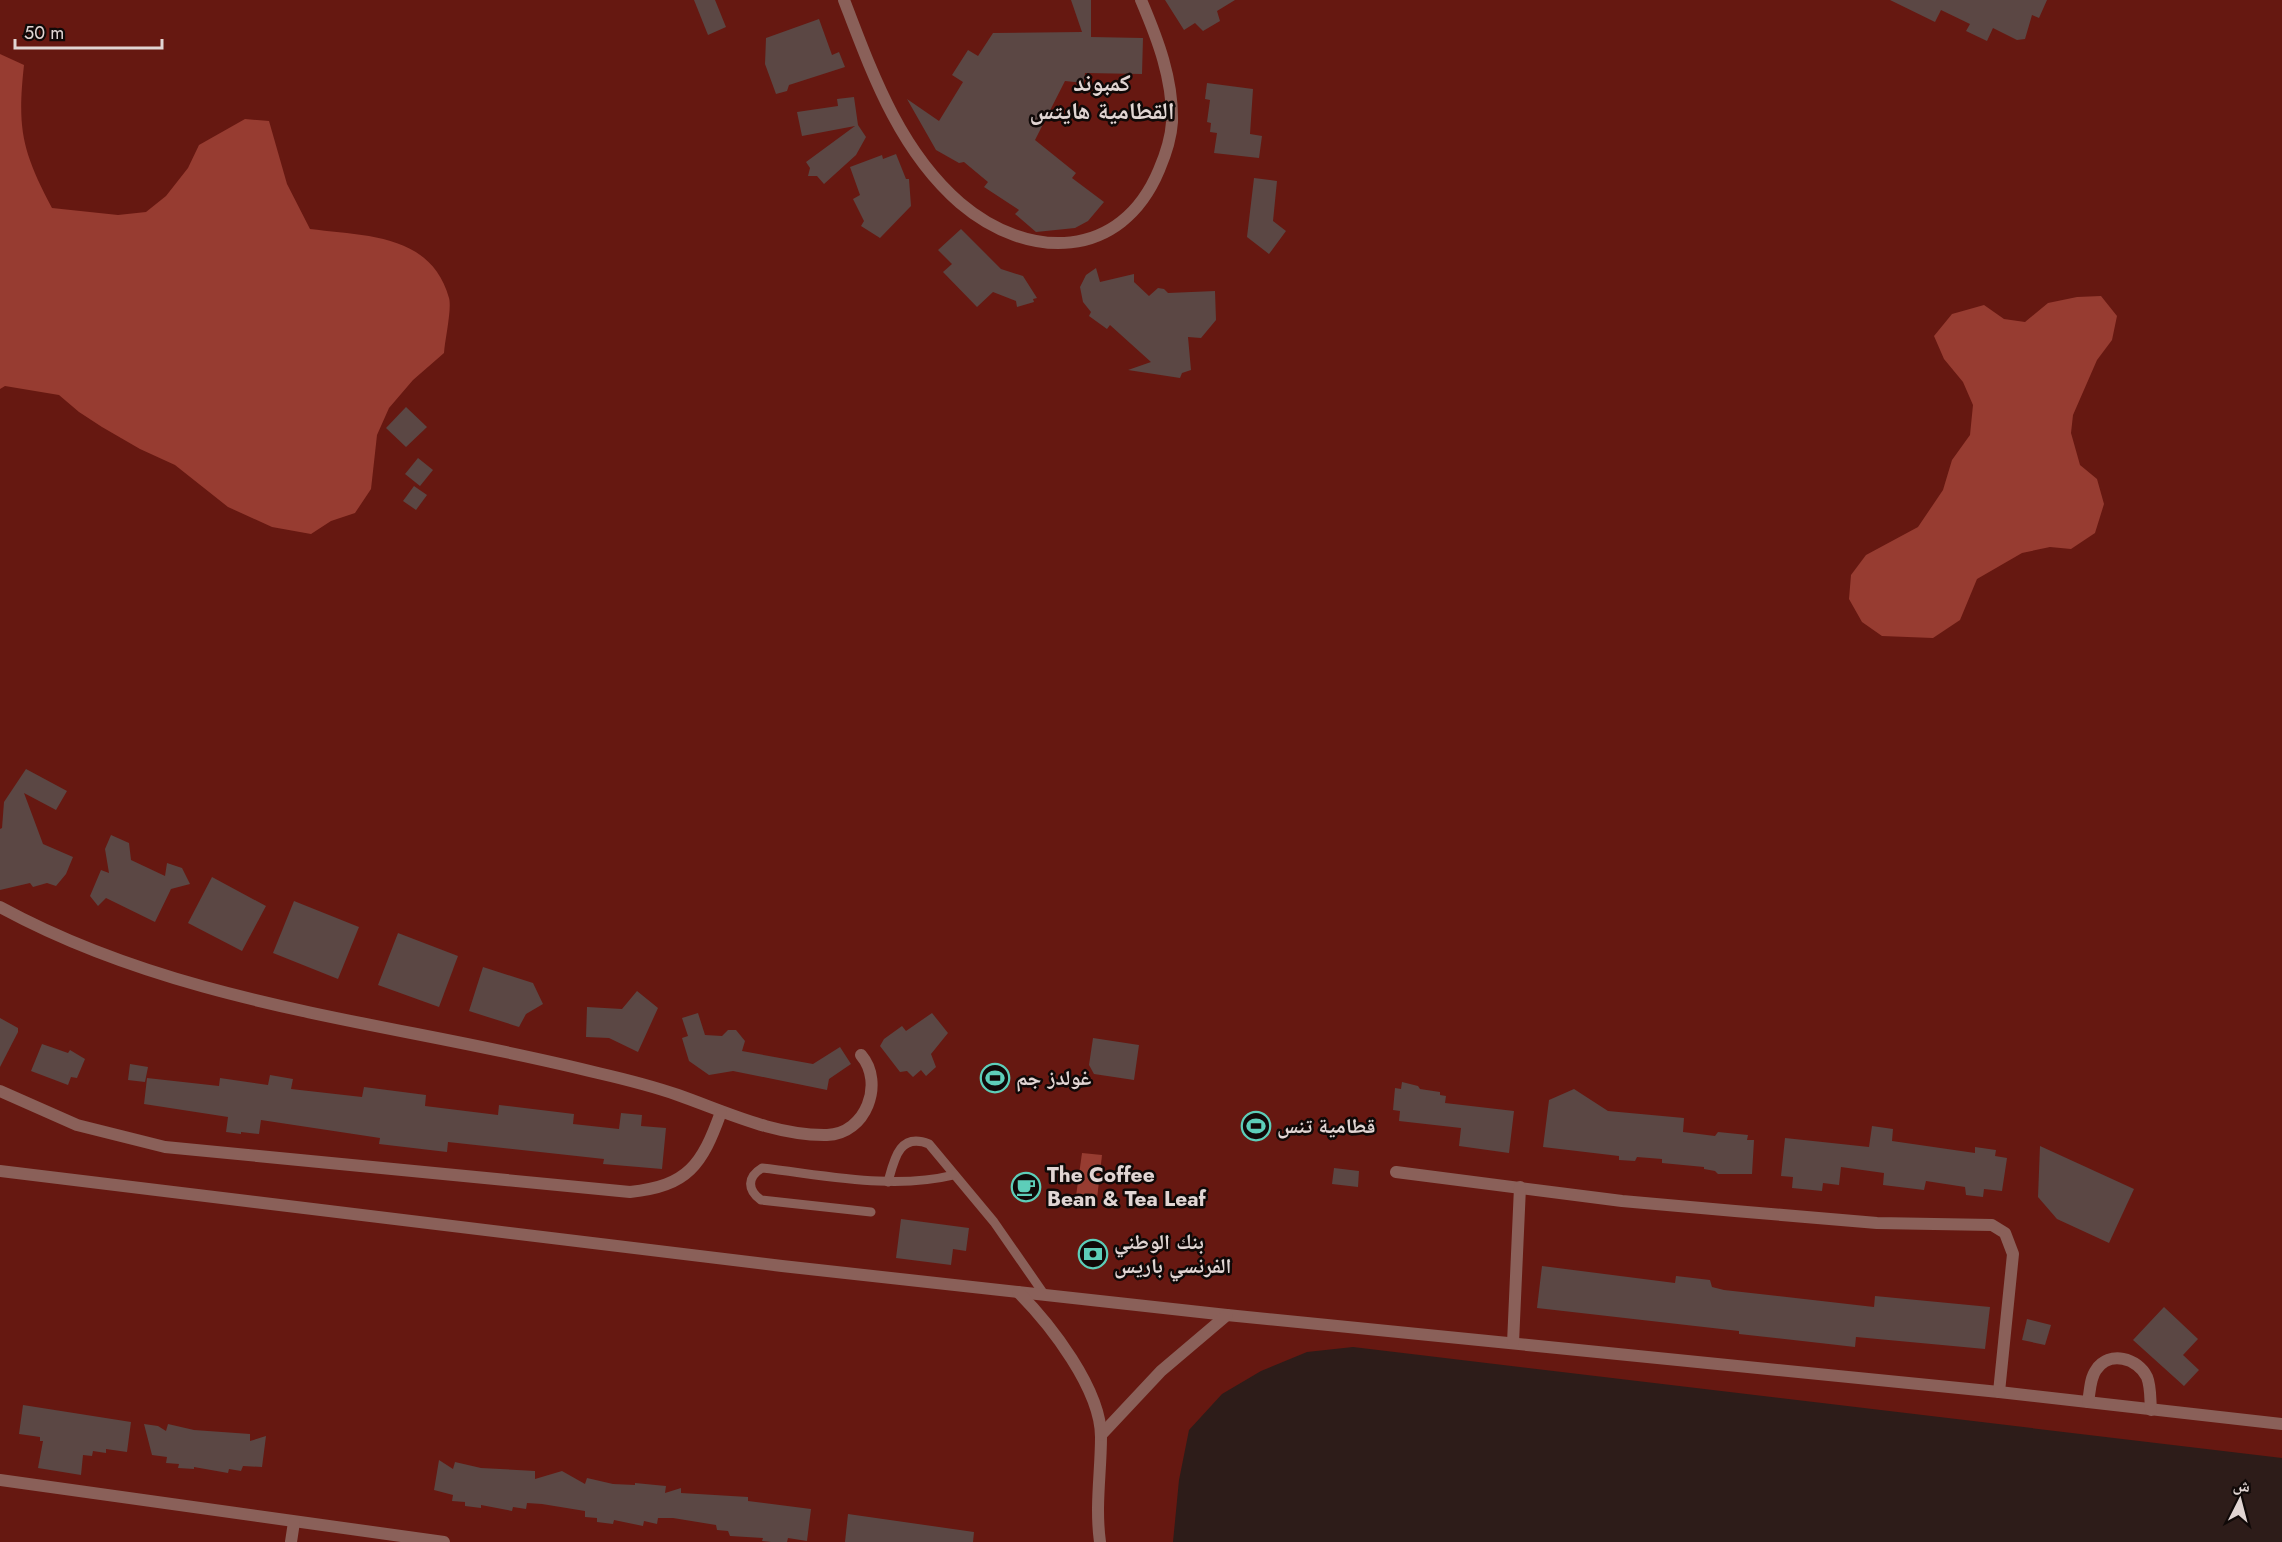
<svg xmlns="http://www.w3.org/2000/svg" width="2282" height="1542" viewBox="0 0 2282 1542" font-family="Jost,'Noto Naskh Arabic',sans-serif">
	<style>
		.green { fill: #661811 }
		.water { fill: #973c31 }
		.building { fill: #5b4744 }
		.lines { fill: none; stroke-linecap: round; stroke-linejoin: round }
		.service { stroke: #8a6059; stroke-width: 9 }
		.minor { stroke: #8a6059; stroke-width: 12 }
		.labels { text-anchor: middle; dominant-baseline: central; stroke-width: 5; stroke-linejoin: round; paint-order: stroke }
		.poi-label { font-size: 21px; font-weight: bold; fill: #e1d5d3; stroke: #100908; text-anchor: start }
		.quarter-label { font-size: 24px; font-weight: bold; fill: #e1d5d3; stroke: #100908 }
	</style>
	<rect width="100%" height="100%" fill="#2d1c19"/>
	<!-- green -->
	<polygon class="green" points="0,0 2282,0 2282,1458 1353,1347 1307,1352 1261,1371 1222,1394 1189,1430 1179,1480 1173,1542 0,1542"/>
	<!-- water -->
	<g class="water">
		<path d="M0 54 24 65C17 129 22 151 52 208L118 215 146 212 166 196 188 168 199 145 245 119 269 121 287 184 310 229C364 236 431 233 449 298 452 309 445 339 444 353L413 380 389 408 377 435 371 489 355 513 331 521 311 534 272 527 228 507 175 465 140 449 102 427 79 412 59 395 5 386 0 389Z"/>
		<polygon points="2101,296 2117,316 2112,340 2097,360 2073,415 2071,433 2080,465 2097,479 2104,504 2095,533 2071,549 2050,547 2022,553 1977,579 1960,620 1933,638 1882,636 1862,622 1849,599 1851,575 1866,555 1918,527 1943,490 1952,460 1970,435 1973,405 1963,382 1944,359 1934,336 1952,314 1984,305 2004,319 2025,322 2048,303 2077,297"/>
		<polygon points="1082,1153 1102,1155 1097,1199 1076,1196"/>
	</g>
	<!-- building -->
	<g class="building">
		<polygon points="694,0 715,0 726,27 708,35"/>
		<polygon points="1071,0 1091,0 1091,37 1143,38 1142,74 1085,73 1084,83 1065,81 1035,140 1076,173 1072,178 1104,202 1088,221 1075,228 1036,232 1015,214 1019,210 984,187 988,182 964,162 959,163 936,150 907,99 939,121 963,82 952,75 968,50 978,56 993,33 1082,32"/>
		<polygon points="1165,0 1235,0 1217,11 1220,21 1203,31 1195,23 1184,30"/>
		<polygon points="1890,0 2047,0 2039,18 2032,15 2025,39 2017,40 1993,28 1987,41 1966,31 1970,24 1941,10 1935,22"/>
		<polygon points="819,19 832,55 839,52 845,67 789,85 787,91 776,94 765,64 766,38"/>
		<polygon points="1207,83 1253,89 1250,134 1262,136 1259,158 1214,153 1217,133 1210,132 1211,123 1207,122 1210,100 1205,99"/>
		<polygon points="854,97 858,125 866,137 856,155 824,184 817,176 808,176 810,168 806,162 855,126 802,136 797,112 838,106 837,99"/>
		<polygon points="896,154 906,179 909,179 911,206 880,238 861,226 864,221 853,199 860,195 850,167 882,155 883,159"/>
		<polygon points="1254,178 1277,181 1273,221 1286,231 1269,254 1247,237"/>
		<polygon points="961,229 1001,269 1023,276 1037,298 1033,299 1034,302 1017,307 1016,301 993,292 977,307 943,272 952,264 938,250"/>
		<polygon points="1096,268 1100,282 1134,274 1134,282 1149,296 1158,288 1164,289 1168,293 1215,291 1216,320 1201,338 1188,337 1191,370 1182,373 1180,378 1128,370 1151,362 1110,325 1107,329 1089,316 1091,312 1083,302 1080,287 1086,275"/>
		<polygon points="406,407 427,427 406,447 386,428"/>
		<polygon points="418,458 433,470 420,486 405,474"/>
		<polygon points="414,486 427,495 416,510 403,501"/>
		<polygon points="26,769 67,791 56,810 24,793 43,844 73,857 66,874 56,886 47,883 33,887 30,883 0,890 0,829 2,828 4,802"/>
		<polygon points="111,835 129,843 131,860 165,876 167,863 182,868 190,884 171,889 155,922 106,898 98,906 90,896 101,870 109,873 105,849"/>
		<polygon points="212,877 266,906 242,951 188,923"/>
		<polygon points="294,901 359,927 338,979 273,953"/>
		<polygon points="398,933 458,956 439,1007 378,985"/>
		<polygon points="483,967 533,983 543,1004 526,1014 519,1027 469,1011"/>
		<polygon points="637,991 658,1008 638,1052 609,1038 586,1037 587,1007 622,1009"/>
		<polygon points="698,1013 705,1035 722,1036 728,1030 736,1030 745,1041 742,1051 813,1064 840,1047 851,1064 829,1079 827,1090 733,1071 709,1075 689,1061 682,1038 688,1036 682,1018"/>
		<polygon points="932,1013 948,1033 931,1054 936,1067 926,1076 921,1070 913,1077 907,1071 900,1072 880,1046 884,1039 902,1026 906,1031"/>
		<polygon points="0,1018 18,1028 18,1032 0,1067"/>
		<polygon points="1093,1038 1139,1045 1134,1080 1094,1074 1089,1065"/>
		<polygon points="42,1044 68,1053 70,1050 85,1059 77,1078 71,1077 68,1085 31,1071"/>
		<polygon points="130,1064 148,1067 145,1082 128,1080"/>
		<polygon points="270,1075 293,1079 291,1089 362,1097 364,1087 426,1095 425,1106 498,1115 499,1105 574,1114 573,1124 619,1129 621,1113 642,1115 641,1126 666,1128 662,1169 603,1164 604,1159 448,1142 447,1152 379,1144 380,1138 261,1120 259,1134 241,1132 241,1134 226,1132 228,1117 144,1104 147,1078 219,1086 220,1078 268,1085"/>
		<polygon points="1402,1082 1418,1086 1420,1089 1440,1092 1440,1095 1446,1096 1445,1103 1514,1111 1509,1153 1459,1146 1461,1128 1399,1121 1400,1111 1393,1110 1395,1088 1401,1089"/>
		<polygon points="1574,1089 1608,1111 1684,1118 1683,1132 1715,1136 1718,1132 1748,1135 1747,1140 1754,1140 1752,1174 1718,1174 1715,1171 1704,1169 1704,1167 1662,1163 1662,1159 1637,1157 1635,1161 1619,1160 1619,1156 1543,1147 1549,1100"/>
		<polygon points="1872,1126 1893,1129 1892,1141 1975,1153 1975,1147 1996,1150 1995,1156 2007,1158 2002,1191 1984,1189 1983,1197 1966,1195 1965,1187 1926,1181 1924,1190 1883,1185 1884,1173 1841,1167 1839,1185 1823,1183 1822,1191 1792,1188 1793,1177 1781,1176 1785,1138 1869,1147"/>
		<polygon points="2040,1146 2134,1189 2109,1243 2057,1219 2038,1197"/>
		<polygon points="1334,1168 1359,1171 1358,1187 1332,1184"/>
		<polygon points="901,1219 969,1228 966,1251 953,1249 951,1265 896,1258"/>
		<polygon points="1542,1266 1675,1283 1676,1276 1710,1280 1712,1287 1724,1290 1874,1307 1875,1296 1990,1307 1985,1349 1856,1337 1855,1347 1739,1334 1739,1331 1537,1308"/>
		<polygon points="2164,1307 2198,1339 2183,1355 2199,1370 2184,1386 2133,1340"/>
		<polygon points="2027,1319 2051,1325 2045,1345 2022,1340"/>
		<polygon points="23,1405 131,1422 127,1452 106,1449 106,1453 93,1451 92,1456 83,1455 81,1475 38,1468 43,1441 40,1441 40,1437 19,1434"/>
		<polygon points="144,1424 158,1426 166,1431 168,1424 194,1430 250,1434 250,1441 266,1436 262,1467 243,1466 241,1471 229,1469 228,1473 194,1467 194,1469 178,1468 179,1464 166,1463 167,1457 152,1455"/>
		<polygon points="439,1460 453,1469 455,1462 481,1468 535,1471 535,1479 562,1471 585,1484 587,1478 613,1484 635,1485 635,1483 666,1486 665,1493 681,1488 681,1493 748,1497 748,1501 811,1509 807,1541 788,1538 787,1542 771,1542 762,1541 763,1538 730,1536 728,1531 717,1530 716,1525 673,1518 658,1518 657,1524 644,1521 643,1526 614,1520 613,1524 597,1522 597,1518 585,1517 585,1511 542,1504 527,1503 526,1509 513,1507 512,1511 481,1505 481,1508 465,1506 465,1502 452,1501 453,1495 434,1490"/>
		<polygon points="848,1514 974,1532 973,1542 845,1542"/>
	</g>
	<g class="lines">
		<!-- service -->
		<g class="service">
			<path d="M888 1182C894 1160 899 1132 929 1144L994 1222 1044 1294"/>
			<path d="M871 1212 761 1200C747 1190 747 1177 762 1168 825 1175 892 1190 954 1175"/>
		</g>
		<!-- minor -->
		<g class="minor">
			<path d="M844 0C872 73 899 150 960 203 1028 261 1121 261 1159 170 1165 156 1171 139 1172 122 1173 79 1158 40 1141 0"/>
			<path d="M0 907C185 1008 397 1022 598 1073 624 1079 652 1086 678 1095 726 1112 775 1136 827 1135 866 1134 885 1083 861 1055"/>
			<path d="M0 1091 77 1125 165 1147 630 1192C688 1186 702 1165 721 1112"/>
			<polyline points="0,1171 782,1266 1227,1315 1999,1392 2282,1424"/>
			<polyline points="1396,1172 1622,1201 1735,1211 1877,1223 1992,1225 2005,1233 2013,1254 1999,1392"/>
			<path d="M1018 1292C1050 1324 1101 1389 1101 1437 1101 1472 1095 1506 1100 1542"/>
			<polyline points="1513,1343 1520,1187"/>
			<path d="M2088 1402C2090 1392 2090 1378 2096 1370 2109 1350 2138 1358 2147 1377 2151 1387 2150 1399 2151 1410"/>
			<polyline points="1101,1435 1161,1371 1227,1315"/>
			<polyline points="0,1480 444,1542"/>
			<polyline points="291,1542 294,1522"/>
		</g>
	</g>
	<!-- icons -->
	<defs>
		<g id="stadium-ring" transform="scale(1.5)"><circle r="9.5" fill="#100908" stroke="#5dceb9" stroke-width="1.5"/><path d="M0-5a6.5 5 0 1 0 0 10a6.5 5 0 1 0 0-10ZM-3.5-1.8h7v3.6h-7Z" fill="#5dceb9"/></g>
		<g id="cafe-ring" transform="scale(1.5)"><circle r="9.5" fill="#100908" stroke="#5dceb9" stroke-width="1.5"/><path d="M-5.5-4.5H6V0H3Q3 3.5 0 3.5H-2.5Q-5.5 3.5-5.5 0ZM3-3.2v2h1.7v-2ZM-6 4.5H4V6H-6Z" fill="#5dceb9"/></g>
		<g id="bank-ring" transform="scale(1.5)"><circle r="9.5" fill="#100908" stroke="#5dceb9" stroke-width="1.5"/><path d="M-6-4H6V4H-6ZM0-2.3a2.3 2.3 0 1 0 0 4.6a2.3 2.3 0 1 0 0-4.6Z" fill="#5dceb9"/></g>
	</defs>
	<g fill-rule="evenodd">
		<use href="#stadium-ring" x="995" y="1078"/>
		<use href="#stadium-ring" x="1256" y="1126"/>
		<use href="#cafe-ring" x="1026" y="1187"/>
		<use href="#bank-ring" x="1093" y="1254"/>
	</g>
	<g class="labels">
		<!-- poi labels -->
		<g class="poi-label">
			<text x="1016" y="1078">غولدز جم</text>
			<text x="1277" y="1126">قطامية تنس</text>
			<text x="1047" y="1175">The Coffee<tspan x="1047" dy="24">Bean &amp; Tea Leaf</tspan></text>
			<text x="1114" y="1242">بنك الوطني<tspan x="1114" dy="24">الفرنسي باريس</tspan></text>
		</g>
		<!-- quarter labels -->
		<g class="quarter-label">
			<text x="1102" y="82">كمبوند<tspan x="1102" dy="28">القطامية هايتس</tspan></text>
		</g>
	</g>
	<!-- north arrow -->
	<g transform="translate(2240 1500) rotate(6)" stroke="#100908" stroke-width="4.5" paint-order="stroke">
	<path d="M0-4.5L10 22L0 15L-10 22Z" fill="#e1d5d3"/>
	<text y="-9" font-size="16" font-weight="bold" text-anchor="middle" fill="#e1d5d3">ش</text>
	</g>
	<!-- scale -->
	<path d="M15 39v9h147v-9" fill="none" stroke="#e1d5d3" stroke-width="3"/>
	<text x="24" y="39" font-size="18" fill="#e1d5d3" stroke="#100908" stroke-width="4.5" paint-order="stroke">50 m</text>
</svg>
